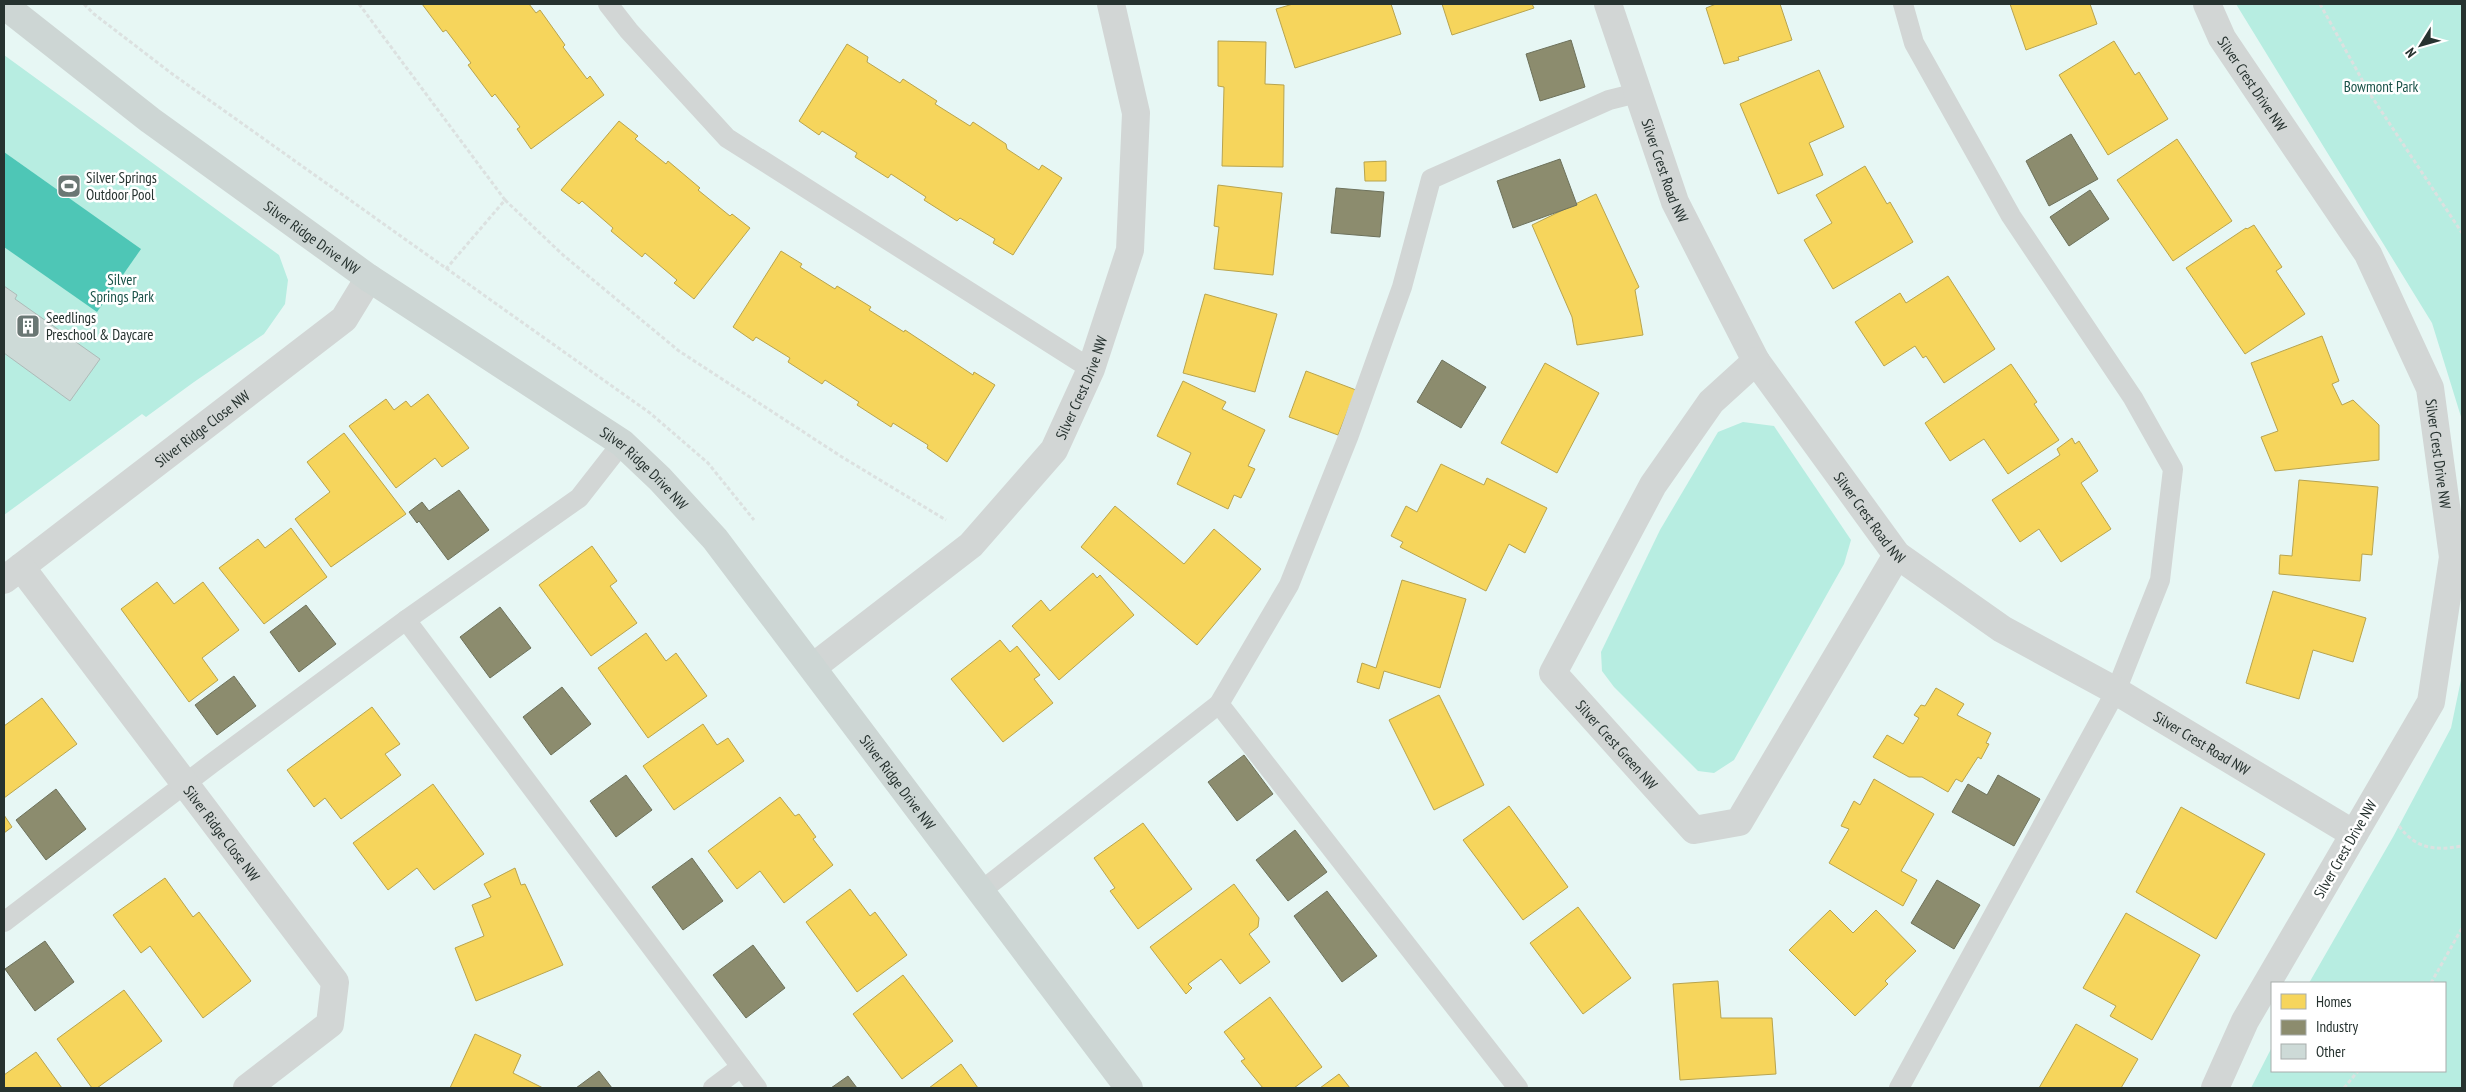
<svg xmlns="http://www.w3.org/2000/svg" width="2466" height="1092" viewBox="0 0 2466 1092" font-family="'PT Sans Narrow',sans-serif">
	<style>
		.green { fill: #b7ede1 }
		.water { fill: #4ec6b6 }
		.homes { fill: #f6d55c; stroke: #b8a44e }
		.industry { fill: #8c8c6e; stroke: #6d715b }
		.building { fill: #cddad7; stroke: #aebab8 }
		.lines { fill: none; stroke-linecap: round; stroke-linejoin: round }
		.path { stroke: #dce1e0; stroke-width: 3; stroke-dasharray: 4 2.5; stroke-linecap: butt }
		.lane { stroke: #d2d6d5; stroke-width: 20 }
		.street { stroke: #d2d6d5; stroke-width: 28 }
		.secondary { stroke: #cdd6d4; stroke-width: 28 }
		.labels { text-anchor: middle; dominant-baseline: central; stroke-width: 5; stroke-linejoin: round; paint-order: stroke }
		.street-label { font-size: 15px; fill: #26322f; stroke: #fff }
		.park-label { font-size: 15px; fill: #195248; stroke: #fff }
		.poi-label { font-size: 15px; fill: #26322f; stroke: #fff; text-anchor: start }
	</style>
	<rect width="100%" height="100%" fill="#e7f7f4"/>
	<!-- green -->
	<g class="green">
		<polygon points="2236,4 2462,4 2462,420 2432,323"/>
		<polygon points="4,55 279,255 288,280 285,304 264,334 194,382 146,417 142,414 4,515"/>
		<polygon points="1743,422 1774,426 1851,540 1844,564 1734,760 1714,773 1698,771 1614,687 1602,671 1601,652 1660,530 1718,432"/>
		<polygon points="2462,675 2462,1088 2251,1088 2272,1047 2272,1071 2445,1071 2445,983 2309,983 2393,837 2451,728"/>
	</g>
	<!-- water -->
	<polygon class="water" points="4,152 141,249 97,312 4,247"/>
	<!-- homes -->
	<g class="homes">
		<polygon points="422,4 529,4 536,13 540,10 565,45 563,47 587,79 590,76 604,95 531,149 517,129 520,127 495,94 492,97 468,65 471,63 446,30 443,32"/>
		<polygon points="1293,4 1391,4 1401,34 1295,68 1276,9"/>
		<polygon points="1442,4 1532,4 1534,8 1452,35"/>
		<polygon points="1716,4 1780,4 1792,40 1738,57 1739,60 1724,64 1706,8"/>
		<polygon points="2010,4 2090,4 2097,24 2026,50"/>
		<polygon points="1218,41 1266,42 1265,84 1284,85 1283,167 1222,166 1224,87 1218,86"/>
		<polygon points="2114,41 2135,75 2139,72 2168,119 2108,155 2059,75"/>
		<polygon points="847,44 868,57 867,62 900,83 903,79 937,101 935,104 970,126 973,122 1006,144 1007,149 1039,170 1042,165 1062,178 1013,255 993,243 995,239 960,218 957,221 924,200 926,197 891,174 888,178 855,157 857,153 822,131 819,135 799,121"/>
		<polygon points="1819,70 1844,127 1809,143 1823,175 1778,194 1740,104"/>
		<polygon points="619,121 638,136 635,139 666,164 668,161 700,188 698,190 730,216 732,214 750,228 694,299 674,283 677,280 645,253 642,257 611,231 613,228 582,201 579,204 561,190"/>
		<polygon points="2177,139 2232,221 2173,261 2117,180"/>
		<polygon points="1386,161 1386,181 1365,181 1364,162"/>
		<polygon points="1865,166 1887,204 1890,202 1913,242 1833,289 1804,240 1832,223 1816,195"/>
		<polygon points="1218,185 1282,193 1273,275 1214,269 1219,227 1214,226"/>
		<polygon points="1596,194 1639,287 1635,290 1643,335 1577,345 1572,317 1532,225"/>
		<polygon points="2254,225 2282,267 2276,271 2305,314 2245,354 2186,268 2246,228 2247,229"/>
		<polygon points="781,251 802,264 800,267 835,289 837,286 871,307 869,310 904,332 905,330 973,375 974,372 995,385 947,462 927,448 928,445 893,423 891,427 857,405 859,402 825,380 822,384 788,362 790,358 756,337 753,341 733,327"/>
		<polygon points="1948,276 1995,349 1944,383 1926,356 1923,358 1915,346 1884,366 1855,322 1900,293 1906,303"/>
		<polygon points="1205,294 1277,314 1255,392 1183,373"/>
		<polygon points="2322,336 2339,381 2332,384 2342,405 2353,400 2379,425 2379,460 2275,471 2261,437 2278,431 2251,363"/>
		<polygon points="1545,363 1599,393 1557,473 1501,443"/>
		<polygon points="2011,364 2037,402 2034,404 2059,440 2008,474 1984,439 1950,461 1925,423"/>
		<polygon points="1306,371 1356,390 1338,435 1289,417"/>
		<polygon points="1183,381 1226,402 1222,409 1265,430 1248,466 1255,469 1241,498 1234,495 1228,509 1177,484 1191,453 1157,436"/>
		<polygon points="428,394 469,448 442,467 435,458 396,488 349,426 386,399 394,410 406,401 411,407"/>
		<polygon points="344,433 406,514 331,567 295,519 330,492 307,462"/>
		<polygon points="2072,438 2075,444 2079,441 2098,471 2081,483 2111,529 2061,562 2039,529 2020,542 1992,500 2060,455 2057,449"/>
		<polygon points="1441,464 1484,485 1487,478 1547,508 1525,553 1509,544 1486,591 1400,547 1403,542 1391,536 1406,506 1417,512"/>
		<polygon points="2299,480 2378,487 2372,555 2362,554 2360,581 2279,574 2280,555 2292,556"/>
		<polygon points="1115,506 1184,564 1214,529 1261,569 1197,645 1081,547"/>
		<polygon points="291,528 327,577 264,624 219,568 258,539 265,548"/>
		<polygon points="592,546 617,581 610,586 637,623 591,656 539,585"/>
		<polygon points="1093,573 1097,578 1100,575 1134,615 1059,680 1012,626 1041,600 1050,611"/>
		<polygon points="1402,580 1466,599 1440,688 1384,671 1379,689 1357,682 1362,663 1376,668"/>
		<polygon points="157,582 174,604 203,582 239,630 202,658 218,680 189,702 121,609"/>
		<polygon points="2273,591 2366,618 2353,662 2313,650 2299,699 2246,683"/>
		<polygon points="646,633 666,661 676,653 707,696 648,738 598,668"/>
		<polygon points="1000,640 1010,652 1017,646 1040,675 1034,679 1053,703 1003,742 951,679"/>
		<polygon points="1936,688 1964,704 1957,715 1991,733 1986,743 1989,744 1981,759 1978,757 1962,782 1956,779 1948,792 1922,777 1909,777 1873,757 1887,735 1903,744 1919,718 1914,715 1921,705 1925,706"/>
		<polygon points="1439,695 1484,785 1434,810 1389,720"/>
		<polygon points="42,698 77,744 4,798 4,726"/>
		<polygon points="372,707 400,744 385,754 401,775 341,819 325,798 314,807 287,770"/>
		<polygon points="703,724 717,745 728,738 744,761 674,810 643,766"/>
		<polygon points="1874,779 1934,814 1901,871 1917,880 1903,906 1829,863 1849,829 1841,826 1854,801 1860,805"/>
		<polygon points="433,784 484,854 434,890 417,868 388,890 353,843"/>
		<polygon points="780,797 795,816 799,814 816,837 813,839 833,865 784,903 760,871 737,889 708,851"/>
		<polygon points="1509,806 1568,887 1523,920 1463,840"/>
		<polygon points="2181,807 2265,854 2216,939 2136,892"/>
		<polygon points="4,815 12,827 4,833"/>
		<polygon points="1143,823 1192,889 1138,929 1110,891 1115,888 1094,858"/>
		<polygon points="515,868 521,885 525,884 563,965 476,1001 455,948 484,936 472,905 491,897 484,884"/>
		<polygon points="165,878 193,917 199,912 251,981 203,1018 150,946 141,953 113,915"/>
		<polygon points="1234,884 1259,918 1258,927 1249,934 1270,962 1240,984 1221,959 1188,984 1192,988 1186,994 1150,947"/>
		<polygon points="850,889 870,916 875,912 907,955 857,992 806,922"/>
		<polygon points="1578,907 1631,978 1583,1014 1530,943"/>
		<polygon points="1830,910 1853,933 1876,910 1916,951 1885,981 1888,984 1855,1016 1789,950"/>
		<polygon points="2126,913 2200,955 2152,1040 2110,1016 2116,1006 2083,988"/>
		<polygon points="903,975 953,1041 902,1079 853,1014"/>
		<polygon points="1718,981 1721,1018 1772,1018 1776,1074 1680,1080 1673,984"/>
		<polygon points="124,990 162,1041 97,1088 92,1088 57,1039"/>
		<polygon points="1270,997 1322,1067 1294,1088 1263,1088 1241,1061 1245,1059 1224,1032"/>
		<polygon points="2076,1024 2138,1059 2121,1088 2039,1088"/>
		<polygon points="475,1034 521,1055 513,1073 543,1088 450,1088"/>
		<polygon points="36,1052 62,1088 4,1088 4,1075"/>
		<polygon points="961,1064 978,1088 929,1088"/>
		<polygon points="1339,1074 1350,1088 1320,1088"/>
	</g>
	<!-- industry -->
	<g class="industry">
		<polygon points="1571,40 1585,87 1540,101 1526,54"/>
		<polygon points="2071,134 2098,179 2049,206 2026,161"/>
		<polygon points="1560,159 1577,205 1513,228 1497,181"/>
		<polygon points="1336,188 1384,192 1380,237 1331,233"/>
		<polygon points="2090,190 2109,219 2069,246 2050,217"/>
		<polygon points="1442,360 1486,387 1461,428 1417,402"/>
		<polygon points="459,490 489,530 448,560 419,521 417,523 409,512 422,502 429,511"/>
		<polygon points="306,605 336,644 299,672 270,632"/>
		<polygon points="500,607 531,648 490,678 460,637"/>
		<polygon points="234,676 256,706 217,735 195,705"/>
		<polygon points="562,687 591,724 551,755 523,717"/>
		<polygon points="1244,755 1273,794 1237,821 1208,782"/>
		<polygon points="626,775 652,810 616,837 590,801"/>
		<polygon points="1998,775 2040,799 2014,846 1952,812 1968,784 1987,795"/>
		<polygon points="56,789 86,829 46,860 16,820"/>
		<polygon points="1295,830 1327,872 1288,901 1256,860"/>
		<polygon points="692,858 723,901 683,930 652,887"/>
		<polygon points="1937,880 1980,905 1954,949 1911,923"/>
		<polygon points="1327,891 1377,956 1342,982 1294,916"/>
		<polygon points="45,941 74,982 35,1011 5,969"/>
		<polygon points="753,945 785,988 746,1018 713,975"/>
		<polygon points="599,1071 612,1088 576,1088"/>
		<polygon points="848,1076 857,1088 831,1088"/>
	</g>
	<!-- building -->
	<polygon class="building" points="4,286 17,295 15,299 100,359 70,401 4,353"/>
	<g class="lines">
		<!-- path -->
		<g class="path">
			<polyline points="84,4 94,14 171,73 650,413 708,463 754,520"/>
			<polyline points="359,4 505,200 446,269"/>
			<polyline points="2320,4 2370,94 2462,233"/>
			<polyline points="505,200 563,255 679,351 842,457 946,520"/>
			<path d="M2399 826C2416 849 2435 851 2462 846"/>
			<polyline points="2431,983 2462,928"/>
			<polyline points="2344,1088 2358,1071"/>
		</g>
		<!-- lane -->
		<g class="lane">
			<polyline points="608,4 629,31 727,138 1091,369"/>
			<polyline points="406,620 757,1088"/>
			<polyline points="1219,704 1518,1088"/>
			<polyline points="981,891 1219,704 1289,585 1349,435 1402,287 1431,179 1609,100 1637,93"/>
			<polyline points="4,922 211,764 406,620 579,498 622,443"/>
			<polyline points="713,1088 741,1067"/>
			<polyline points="1899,1088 2116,691 2160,580 2173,469 2133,398 2011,216 1914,43 1903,4"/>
		</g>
		<!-- street -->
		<g class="street">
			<path id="s1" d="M1608 4 1675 202 1756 361 1897 555 2002 629 2116 691 2354 834"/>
			<path id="s2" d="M2207 4 2222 38 2368 254 2430 388 2453 557 2431 702 2245 1021 2215 1088"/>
			<path id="s3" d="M1756 361 1711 402 1653 485 1553 673 1694 830 1739 822 1897 555"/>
			<path id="s4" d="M21 567 344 319 369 278"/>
			<path id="s5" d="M4 580 21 567 335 982 330 1024 247 1088"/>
			<path id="s6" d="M813 667 971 545 1054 450 1091 369 1130 250 1136 113 1111 4"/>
		</g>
		<!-- secondary -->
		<path class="secondary" id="s7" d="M4 5 150 120 369 278 622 443 660 479 715 539 1129 1088"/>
	</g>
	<!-- icons -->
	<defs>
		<g id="stadium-square" transform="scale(1.25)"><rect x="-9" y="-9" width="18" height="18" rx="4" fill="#6a7774" stroke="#fff"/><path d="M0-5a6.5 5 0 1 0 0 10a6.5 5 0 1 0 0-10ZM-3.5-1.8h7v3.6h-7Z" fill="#fff"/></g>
		<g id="building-square" transform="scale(1.25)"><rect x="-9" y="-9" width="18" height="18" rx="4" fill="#6a7774" stroke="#fff"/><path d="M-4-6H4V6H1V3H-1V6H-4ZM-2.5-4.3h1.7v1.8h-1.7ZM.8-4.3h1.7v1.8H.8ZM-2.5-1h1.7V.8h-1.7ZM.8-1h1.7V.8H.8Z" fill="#fff"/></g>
	</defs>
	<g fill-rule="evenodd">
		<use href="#stadium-square" x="69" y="186"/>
		<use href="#building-square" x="28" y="326"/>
	</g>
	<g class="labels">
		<!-- street labels -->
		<g class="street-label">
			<text stroke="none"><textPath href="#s2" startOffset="92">Silver Crest Drive NW</textPath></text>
			<text stroke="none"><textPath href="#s1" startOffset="176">Silver Crest Road NW</textPath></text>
			<text stroke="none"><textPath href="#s7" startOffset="386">Silver Ridge Drive NW</textPath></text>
			<text stroke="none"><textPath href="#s6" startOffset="394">Silver Crest Drive NW</textPath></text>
			<text stroke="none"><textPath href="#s4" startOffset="228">Silver Ridge Close NW</textPath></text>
			<text stroke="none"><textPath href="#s2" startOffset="512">Silver Crest Drive NW</textPath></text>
			<text stroke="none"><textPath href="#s7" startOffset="791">Silver Ridge Drive NW</textPath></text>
			<text stroke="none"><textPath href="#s1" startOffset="581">Silver Crest Road NW</textPath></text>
			<text stroke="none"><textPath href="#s1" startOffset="986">Silver Crest Road NW</textPath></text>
			<text stroke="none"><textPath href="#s3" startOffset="471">Silver Crest Green NW</textPath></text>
			<text stroke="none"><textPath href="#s7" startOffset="1196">Silver Ridge Drive NW</textPath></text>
			<text stroke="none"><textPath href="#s5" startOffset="355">Silver Ridge Close NW</textPath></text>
			<text transform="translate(2345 849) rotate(-60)">Silver Crest Drive NW</text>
		</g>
		<!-- park labels -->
		<g class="park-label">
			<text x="2381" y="86">Bowmont Park</text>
			<text x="122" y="279">Silver<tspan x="122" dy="17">Springs Park</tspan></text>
		</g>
		<!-- poi labels -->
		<g class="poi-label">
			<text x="86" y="177">Silver Springs<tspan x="86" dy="17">Outdoor Pool</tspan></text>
			<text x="46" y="317">Seedlings<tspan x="46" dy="17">Preschool &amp; Daycare</tspan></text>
		</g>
	</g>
	<!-- border -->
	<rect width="2466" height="1092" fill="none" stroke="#26322f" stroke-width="10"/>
	<!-- legend -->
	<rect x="2271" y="982" width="175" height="90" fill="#ffffff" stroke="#a8adac"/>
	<rect x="2281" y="994" width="25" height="15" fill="#f6d55c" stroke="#a8adac"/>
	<text x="2316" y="1007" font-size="15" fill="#26322f">Homes</text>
	<rect x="2281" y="1020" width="25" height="15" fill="#8c8c6e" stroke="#a8adac"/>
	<text x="2316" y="1032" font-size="15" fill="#26322f">Industry</text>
	<rect x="2281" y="1044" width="25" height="15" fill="#cddad7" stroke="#a8adac"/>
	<text x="2316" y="1057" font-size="15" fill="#26322f">Other</text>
	<!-- north arrow -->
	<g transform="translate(2421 45) rotate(233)" stroke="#ffffff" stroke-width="4" paint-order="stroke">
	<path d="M0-4L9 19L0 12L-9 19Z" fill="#26322f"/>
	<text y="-8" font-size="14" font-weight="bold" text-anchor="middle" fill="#26322f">N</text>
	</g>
</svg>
